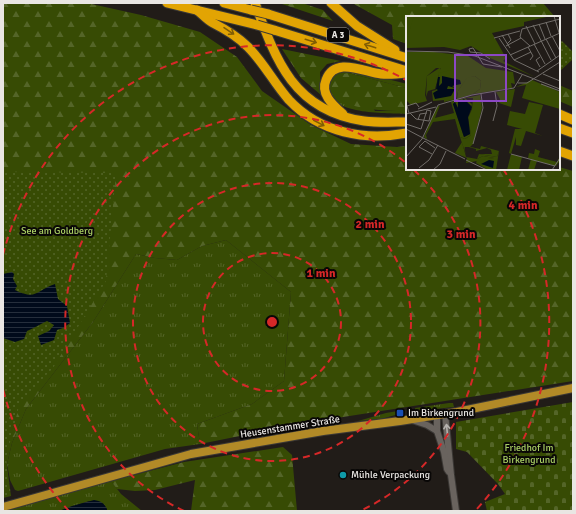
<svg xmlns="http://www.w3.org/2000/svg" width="576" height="514" viewBox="0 0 576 514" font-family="Signika,sans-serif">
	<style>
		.grass { fill: url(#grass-tufts) }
		.forest { fill: url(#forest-firs) }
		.cemetery { fill: url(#cemetery-stones) }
		.park { fill: url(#park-dots) }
		.water { fill: url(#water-rules) }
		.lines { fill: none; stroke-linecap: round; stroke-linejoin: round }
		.stream { stroke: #000a1b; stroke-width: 1.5 }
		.minor-casing { stroke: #3b3835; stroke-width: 8 }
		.major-casing { stroke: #3b3835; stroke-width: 10 }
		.highway-casing { stroke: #3b3835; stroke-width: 11 }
		.minor { stroke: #69635e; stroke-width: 6 }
		.major { stroke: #b28a27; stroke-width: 8 }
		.highway { stroke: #e2a403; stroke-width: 9 }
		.highway-bridge-casing { stroke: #3b3835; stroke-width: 11; stroke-linecap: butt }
		.highway-bridge { stroke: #e2a403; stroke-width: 9 }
		.oneway { stroke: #805d04 }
		.oneway2 { stroke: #b6b2ae }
		.ring { fill: none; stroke: #d62828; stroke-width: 2; stroke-dasharray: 7 5 }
		.transit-dot { fill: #1a4fb4; stroke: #090706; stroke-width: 1.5 }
		.culture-dot { fill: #0f9aa8; stroke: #090706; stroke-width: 1.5 }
		.labels { text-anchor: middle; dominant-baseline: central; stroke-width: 4; stroke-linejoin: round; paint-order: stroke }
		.shield { fill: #090706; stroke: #a6a3a1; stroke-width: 1 }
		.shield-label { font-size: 9px; font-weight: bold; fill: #e9e6e3 }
		.park-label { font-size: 10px; fill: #a9ce64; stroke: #090706 }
		.poi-label { font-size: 10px; fill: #e9e6e3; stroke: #090706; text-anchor: start }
		.street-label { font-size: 10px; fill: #e9e6e3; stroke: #090706 }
		.inset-road { fill: none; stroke: #716d69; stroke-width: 1 }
		.view { fill: #8c48c4; fill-opacity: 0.15; stroke: #8c48c4; stroke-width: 2 }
		.inset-edge { fill: none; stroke: #e9e6e3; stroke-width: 2 }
		.centre { fill: #d62828; stroke: #090706; stroke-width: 2 }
		.ring-label { font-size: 12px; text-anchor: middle; font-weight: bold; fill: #d62828; stroke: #090706; stroke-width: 4; stroke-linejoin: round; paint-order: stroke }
	</style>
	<defs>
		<pattern id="grass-tufts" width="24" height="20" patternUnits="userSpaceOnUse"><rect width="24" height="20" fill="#374b04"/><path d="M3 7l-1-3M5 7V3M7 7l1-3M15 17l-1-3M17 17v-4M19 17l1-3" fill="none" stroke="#546528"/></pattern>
		<pattern id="forest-firs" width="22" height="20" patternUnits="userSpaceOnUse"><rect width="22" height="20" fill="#374b04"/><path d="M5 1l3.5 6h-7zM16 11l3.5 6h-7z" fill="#546528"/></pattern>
		<pattern id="cemetery-stones" width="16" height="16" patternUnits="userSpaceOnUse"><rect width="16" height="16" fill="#374b04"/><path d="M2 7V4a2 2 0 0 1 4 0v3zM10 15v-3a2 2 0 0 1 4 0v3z" fill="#546528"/></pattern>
		<pattern id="park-dots" width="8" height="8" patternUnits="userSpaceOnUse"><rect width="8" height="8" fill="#374b04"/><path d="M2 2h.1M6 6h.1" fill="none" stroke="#546528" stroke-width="1.8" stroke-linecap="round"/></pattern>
		<pattern id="water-rules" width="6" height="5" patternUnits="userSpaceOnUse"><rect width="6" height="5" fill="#000a1b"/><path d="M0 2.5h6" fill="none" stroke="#252e3c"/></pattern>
	</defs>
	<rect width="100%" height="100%" fill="#211c18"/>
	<!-- grass -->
	<g class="grass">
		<path d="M352 70 407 84V88L348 73 375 111H407V114C389 113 332 115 329 91 329 87 328 85 329 82 335 71 341 71 352 70Z"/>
		<polygon points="226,240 291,292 284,381 252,404 197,424 200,444 165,449 18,491 15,490 10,480 7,464 12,443 26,409 93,322 136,254 155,258 177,260 202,246"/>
		<polygon points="449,403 453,403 454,407 416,411 415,408"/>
		<polygon points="398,411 399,414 381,419 358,421 386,413"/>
		<polygon points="111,481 121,494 142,511 107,511 107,509 89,501 59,511 6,511"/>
	</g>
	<!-- forest -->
	<g class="forest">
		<polygon points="3,3 87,3 141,15 200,32 237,57 262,91 311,125 351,144 397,147 407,146 407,169 559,169 559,167 573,171 573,381 305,423 200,444 197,424 252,404 284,381 291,292 226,240 202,246 177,260 155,258 136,254 93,322 26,409 12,443 7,464 3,465 7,495 3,497"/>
		<polygon points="279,3 302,3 323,10 333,21"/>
		<polygon points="352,3 543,3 555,17 407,17 407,44 393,39 392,25"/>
		<polygon points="282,49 341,61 327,64 320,72 321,95 301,78"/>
		<path d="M348 73 407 88V111C381 111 359 110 335 99 329 82 330 77 348 73Z"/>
		<polygon points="559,85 573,91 573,107 559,101"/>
		<polygon points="283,447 292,455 297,511 191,511 195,480 155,490 135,491 117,489 111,481 184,462"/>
	</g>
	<!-- cemetery -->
	<polygon class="cemetery" points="573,402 573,511 487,511 485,502 505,494 498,484 467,452 456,449 456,422"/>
	<!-- park -->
	<g class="park">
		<polygon points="562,41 573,52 573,59 559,72 559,43"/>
		<polygon points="3,172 116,173 106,281 53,368 20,402 6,458 11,496 3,498 3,494 6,490 5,488 3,488"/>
	</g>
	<!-- water -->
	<g class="water">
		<path d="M12 272 14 274 13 279 17 286 15 290C37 301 36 290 55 284L58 299 67 306 70 323 63 328 57 330 54 340 41 345 38 336 49 331 54 325 47 321C40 324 35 328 27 331L24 339 15 342 3 338V274Z"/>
		<path d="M94 500C101 501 104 503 107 509V511H59L72 506Z"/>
	</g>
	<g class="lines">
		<!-- stream -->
		<polyline class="stream" points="81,231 82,235"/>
		<!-- minor casing -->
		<g class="minor-casing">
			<g id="minor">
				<polyline points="445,413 451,475 456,511"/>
				<polyline points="437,415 437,431 444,452 447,469 449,472"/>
				<polyline points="412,420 427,425 437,431"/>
			</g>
		</g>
		<!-- major casing -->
		<g class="major-casing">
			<polyline id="major" points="3,507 191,454 323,431 400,421 457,412 573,388"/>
		</g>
		<!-- highway casing -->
		<g class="highway-casing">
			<g id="highway">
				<polyline points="167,3 257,25"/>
				<polyline points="224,3 251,10"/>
				<path d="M255 3C276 61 294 111 364 121 378 123 393 122 407 122"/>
				<polyline points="331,3 357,26 395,50"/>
				<path d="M197 10C202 14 207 20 213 23 227 30 237 36 248 47 264 63 274 83 289 100 320 133 365 141 407 133"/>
				<polyline points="268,14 407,58"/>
				<polyline points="274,30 407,71"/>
				<path d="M343 114C333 105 320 94 326 80 335 56 364 72 381 74 389 75 398 74 406 73"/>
				<polyline points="559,114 573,120"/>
				<polyline points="559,128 573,133"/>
				<polyline points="559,151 573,156"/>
			</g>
		</g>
		<!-- minor -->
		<use href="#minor" class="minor"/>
		<!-- major -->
		<use href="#major" class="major"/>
		<!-- highway -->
		<use href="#highway" class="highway"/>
		<!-- highway-bridge casing -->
		<g class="highway-bridge-casing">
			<g id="highway-bridge">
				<polyline points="251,10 268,14"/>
				<polyline points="257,25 274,30"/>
			</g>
		</g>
		<!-- highway-bridge -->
		<use href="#highway-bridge" class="highway-bridge"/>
	</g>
	<!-- one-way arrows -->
	<defs><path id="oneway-shaft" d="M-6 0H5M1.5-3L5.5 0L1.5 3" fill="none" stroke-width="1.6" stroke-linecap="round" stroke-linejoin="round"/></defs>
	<g class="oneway">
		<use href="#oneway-shaft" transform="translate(229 31) rotate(34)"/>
		<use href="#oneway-shaft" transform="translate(311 41) rotate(17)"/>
		<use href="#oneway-shaft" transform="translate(370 46) rotate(-162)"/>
		<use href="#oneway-shaft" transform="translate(319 123) rotate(28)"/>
	</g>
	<use class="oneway2" href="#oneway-shaft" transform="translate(447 430) rotate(-95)"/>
	<!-- distance rings -->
	<g class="ring">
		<circle cx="272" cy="322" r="69"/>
		<circle cx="272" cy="322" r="139"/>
		<path d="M184 511A208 208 0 1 1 406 163M414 170A208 208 0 0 1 360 511"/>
		<path d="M69 511A277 277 0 0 1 3 389M3 255A277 277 0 0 1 406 80M503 169A277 277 0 0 1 475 511"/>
	</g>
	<!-- markers -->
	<rect class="transit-dot" x="396" y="409" width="8" height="8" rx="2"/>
	<circle class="culture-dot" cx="343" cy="475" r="4"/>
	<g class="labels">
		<!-- shield labels -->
		<rect class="shield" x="327" y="28" width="22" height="14" rx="3"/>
		<g class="shield-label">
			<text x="338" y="35">A 3</text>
		</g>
		<!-- park labels -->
		<g class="park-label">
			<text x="57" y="231">See am Goldberg</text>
			<text x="529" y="448">Friedhof Im<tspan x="529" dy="12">Birkengrund</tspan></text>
		</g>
		<!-- poi labels -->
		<g class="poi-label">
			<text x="408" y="413">Im Birkengrund</text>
			<text x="351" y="475">Mühle Verpackung</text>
		</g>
		<!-- street labels -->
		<g class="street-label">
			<text transform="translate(290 427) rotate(-9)">Heusenstammer Straße</text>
		</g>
	</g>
	<!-- overview -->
	<g transform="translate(406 16)">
		<rect width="154" height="154" fill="#211c18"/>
		<path d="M35 51 29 73 22 75 20 81 21 60ZM69 60 75 65 74 73 67 78 51 83 52 75 61 61ZM126 64 154 76V93L116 82 120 69 110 71ZM59 82 66 88 62 102 65 119 59 123 54 121 49 103 27 106 20 119 21 123 19 122 18 121 30 92 34 89 29 102 48 97 45 86ZM59 84 66 91 62 101 64 118 58 121 47 88 49 86 52 92ZM123 86 137 89 129 117 137 120 120 115 115 130 110 129V121L105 138 103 137 109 113H116L101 109 104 95 119 98ZM56 126 60 141 71 143 77 140 88 142 60 147 61 142 49 137ZM59 130V134L58 131 60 130 74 133 75 130 93 135 91 141 73 138H86L85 134 81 132 70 135V133ZM129 133 134 135 132 141 151 146 154 140 153 146 150 150 131 145 128 154H122L125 143 122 142 123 137 128 138ZM105 138 116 141 113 154H101Z" fill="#374b04" fill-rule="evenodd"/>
		<path d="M0 0H145L118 6V10L86 17 100 42 97 45 129 61 84 42 65 30 54 34 38 31 0 32ZM0 36H28L62 40 80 52 107 56 109 68 105 67 106 72 67 78 74 73 75 65 69 60 61 62 52 75 50 83 38 86 36 57H32L35 52H30L21 60 19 79 21 85 5 89 0 84ZM74 79 76 92 67 128 64 131H58L60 139 54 121 59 123 65 119 62 102 66 93 67 82H59ZM93 135 90 154H82L70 147 71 144 88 142 77 140 71 143 73 138 91 141Z" fill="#374b04"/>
		<path d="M109 73 105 91 93 87 94 83 90 76Z" fill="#374b04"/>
		<path d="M0 0H8L0 26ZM45 54H59V64L51 75 50 83 27 85 26 75 30 74 33 57Z" fill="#374b04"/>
		<path d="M36 60 54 64 55 68 46 70 49 72 42 70 41 73H49L45 80 29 83 27 77 32 74 30 73 32 61H34L33 70 36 67ZM58 83 66 91 62 101 64 118 58 121 47 88 49 86 52 92V86ZM83 144 88 145 87 152 75 148Z" fill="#000a1b"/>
		<path class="inset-road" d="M148 0 154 20M140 6 145 20M133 8 139 23M127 9 145 44M120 10 129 28M96 19 104 32M146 20 154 35M88 22 114 15M93 22 108 44 133 56M140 23 150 42M101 28 105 24 102 18M128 28 139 48M100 30 115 22M124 30 114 21 116 13 154 3M122 31 127 40 124 44M67 32 77 48 96 51M67 32 63 33 64 36 75 37 84 43M0 35 42 36 69 40 154 73M104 39 154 17M134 41 130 44 134 51M108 44 125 36M131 55 154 39M137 58 154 65M112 67H121L154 46M135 68 154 75M12 93 26 86M3 97 1 90 10 87 13 91M4 97 10 103 23 105 25 95 21 94M0 98 30 91M12 104 14 98 21 97M87 105 91 90 89 76M0 108 15 113 21 94M0 113 17 122M17 122 59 143M67 128 77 92 75 78M26 138 13 131 19 125 29 132M105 138 149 150M0 141 16 123 32 89 66 79 108 72 116 59M60 144 81 154M13 152 23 144 32 129M27 154 34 148 40 135M146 154 154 142"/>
		<path class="view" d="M49 39H100V85H49Z"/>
		<rect width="154" height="154" class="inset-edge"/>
	</g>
	<circle cx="272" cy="322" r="6" class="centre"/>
	<g class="ring-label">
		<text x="523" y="209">4 min</text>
		<text x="370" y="228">2 min</text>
		<text x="461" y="238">3 min</text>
		<text x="321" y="277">1 min</text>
	</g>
	<!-- border -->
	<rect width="576" height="514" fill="none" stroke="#e9e6e3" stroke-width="8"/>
</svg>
